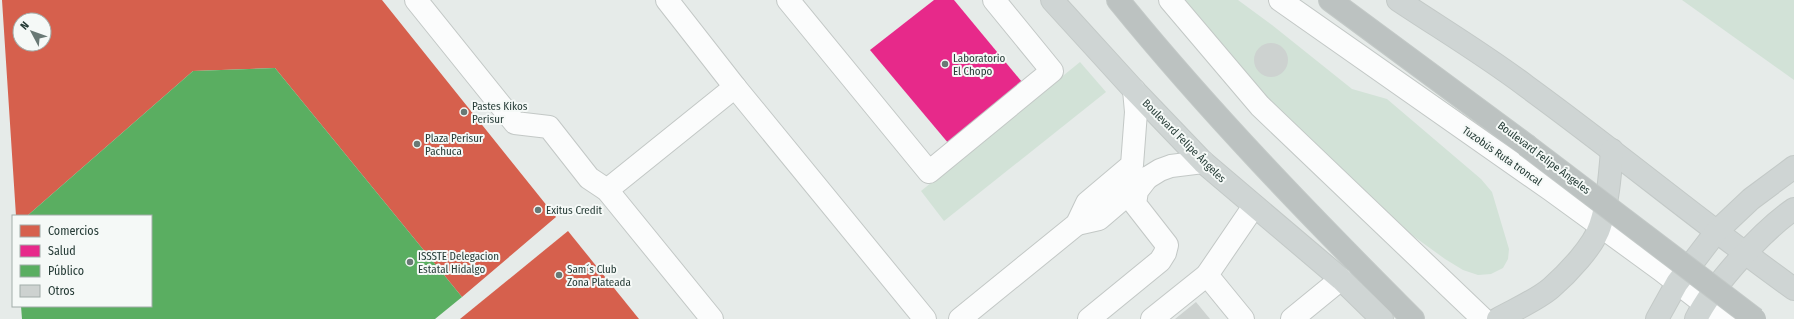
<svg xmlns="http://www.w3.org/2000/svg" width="1794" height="319" viewBox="0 0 1794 319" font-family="'Fira Sans Condensed',sans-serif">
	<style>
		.green { fill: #d2e2d7 }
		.shops { fill: #d6604d; fill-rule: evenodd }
		.health { fill: #e7298a }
		.public { fill: #5aae61 }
		.building { fill: #cdd2d0 }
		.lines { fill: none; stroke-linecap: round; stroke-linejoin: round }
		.minor-casing { stroke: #c3c8c6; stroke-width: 24 }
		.major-casing { stroke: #c3c9c7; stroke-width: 24 }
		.highway-casing { stroke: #c3c9c7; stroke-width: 24 }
		.minor { stroke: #fbfcfc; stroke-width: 22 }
		.major { stroke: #cfd5d4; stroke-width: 22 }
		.highway { stroke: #bcc2c1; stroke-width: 22 }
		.highway-bridge-casing { stroke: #c3c9c7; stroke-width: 24; stroke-linecap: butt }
		.highway-bridge { stroke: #bcc2c1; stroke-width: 22 }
		.poi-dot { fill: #697975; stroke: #f5f9f7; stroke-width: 1.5 }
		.labels { text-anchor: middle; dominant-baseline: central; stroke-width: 4; stroke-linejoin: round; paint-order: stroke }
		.poi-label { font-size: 11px; fill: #263c37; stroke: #f5f9f7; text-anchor: start }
		.street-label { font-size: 11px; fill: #263c37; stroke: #f5f9f7 }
	</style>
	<rect width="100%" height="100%" fill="#e6ebe9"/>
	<!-- green -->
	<g class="green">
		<polygon points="1183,0 1238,0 1272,25 1352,89 1387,99 1481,179 1492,192 1509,249 1508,259 1503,268 1491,274 1478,275 1463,270 1445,259 1398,225 1269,104"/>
		<polygon points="1682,0 1794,0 1794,80"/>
		<polygon points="1080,62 1106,92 944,221 921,191"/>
	</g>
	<!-- shops -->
	<g class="shops">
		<path d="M2 0H382L556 217 462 297 275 68 193 71 27 216H16ZM20 20H44V44H20Z"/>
		<polygon points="568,231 639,319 460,319"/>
	</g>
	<!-- health -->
	<polygon class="health" points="934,0 954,0 1022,82 949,144 870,50"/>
	<!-- public -->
	<polygon class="public" points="275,68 462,297 435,319 22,319 21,306 151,306 151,216 27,216 193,71"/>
	<!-- building -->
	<g class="building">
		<circle cx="1271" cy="60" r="17"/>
		<polygon points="1196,302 1210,319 1175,319"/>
	</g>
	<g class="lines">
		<!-- minor casing -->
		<g class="minor-casing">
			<g id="minor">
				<polyline points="416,0 515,123 549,127 589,178 607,190 712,319"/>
				<polyline points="667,0 735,87 925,319"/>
				<polyline points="788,0 929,172 1052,71 994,0"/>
				<polyline points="1170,0 1260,106 1483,319"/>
				<polyline points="1280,0 1551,190 1661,270 1724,319"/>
				<polyline points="607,190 735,87"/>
				<polyline points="1077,224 1099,219 1147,178 1160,170 1171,166 1203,162"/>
				<polyline points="1207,275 1243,319"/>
				<polyline points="960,319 1077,224 1087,203 1132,165 1136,112 1134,90"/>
				<polyline points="1089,319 1160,261 1165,253 1167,245 1135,204 1137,191 1147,178"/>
				<polyline points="1152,319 1207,275 1254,206"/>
				<polyline points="1292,319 1341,279"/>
			</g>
		</g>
		<!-- major casing -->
		<g class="major-casing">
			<g id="major">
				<polyline points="1052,0 1134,90 1203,162 1341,279 1382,319"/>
				<path d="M1398 0C1440 28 1485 55 1526 86 1617 152 1703 224 1794 289"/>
				<path d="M1498 319C1514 310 1537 300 1551 288 1567 274 1594 246 1600 226 1608 203 1610 175 1612 150"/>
				<polyline points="1657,319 1677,283 1716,232 1751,199 1794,167"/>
				<path d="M1696 319C1713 285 1762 231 1794 209"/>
			</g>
		</g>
		<!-- highway casing -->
		<g class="highway-casing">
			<g id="highway">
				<path d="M1118 0C1209 112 1311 217 1413 319"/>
				<polyline points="1330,0 1526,145"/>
			</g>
		</g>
		<!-- minor -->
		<use href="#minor" class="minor"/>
		<!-- major -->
		<use href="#major" class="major"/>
		<!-- highway -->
		<use href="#highway" class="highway"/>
		<!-- highway-bridge casing -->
		<g class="highway-bridge-casing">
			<polyline id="highway-bridge" points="1526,145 1755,319"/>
		</g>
		<!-- highway-bridge -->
		<use href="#highway-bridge" class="highway-bridge"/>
	</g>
	<!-- markers -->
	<g class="poi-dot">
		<circle cx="945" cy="64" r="4"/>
		<circle cx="464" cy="112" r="4"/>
		<circle cx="417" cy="144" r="4"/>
		<circle cx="538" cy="210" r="4"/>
		<circle cx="410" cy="262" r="4"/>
		<circle cx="559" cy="275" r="4"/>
	</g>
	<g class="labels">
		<!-- poi labels -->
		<g class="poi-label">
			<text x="953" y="58">Laboratorio<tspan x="953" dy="13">El Chopo</tspan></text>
			<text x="472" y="106">Pastes Kikos<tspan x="472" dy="13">Perisur</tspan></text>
			<text x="425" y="138">Plaza Perisur<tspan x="425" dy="13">Pachuca</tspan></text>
			<text x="546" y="210">Exitus Credit</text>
			<text x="418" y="256">ISSSTE Delegacion<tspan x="418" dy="13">Estatal Hidalgo</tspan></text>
			<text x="567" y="269">Sam´s Club<tspan x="567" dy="13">Zona Plateada</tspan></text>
		</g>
		<!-- street labels -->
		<g class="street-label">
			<text transform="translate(1184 141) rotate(45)">Boulevard Felipe Ángeles</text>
			<text transform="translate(1502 156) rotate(35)">Tuzobús Ruta troncal</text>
			<text transform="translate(1544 158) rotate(37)">Boulevard Felipe Ángeles</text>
		</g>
	</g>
	<!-- legend -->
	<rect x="12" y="215" width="140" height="92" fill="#f5f9f7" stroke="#a2adaa"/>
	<rect x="20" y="225" width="20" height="12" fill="#d6604d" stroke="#a2adaa"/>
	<text x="48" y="235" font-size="12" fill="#263c37">Comercios</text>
	<rect x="20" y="245" width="20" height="12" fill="#e7298a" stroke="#a2adaa"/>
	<text x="48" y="255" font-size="12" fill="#263c37">Salud</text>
	<rect x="20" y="265" width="20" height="12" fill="#5aae61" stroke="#a2adaa"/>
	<text x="48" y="275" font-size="12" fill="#263c37">Público</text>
	<rect x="20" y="285" width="20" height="12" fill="#cdd2d0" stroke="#a2adaa"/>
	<text x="48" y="295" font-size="12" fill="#263c37">Otros</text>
	<!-- north arrow -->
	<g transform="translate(32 32) rotate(311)"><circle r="19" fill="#f5f9f7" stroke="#a2adaa"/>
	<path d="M0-3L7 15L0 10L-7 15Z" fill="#697975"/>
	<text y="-6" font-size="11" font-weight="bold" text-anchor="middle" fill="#263c37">N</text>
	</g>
</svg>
